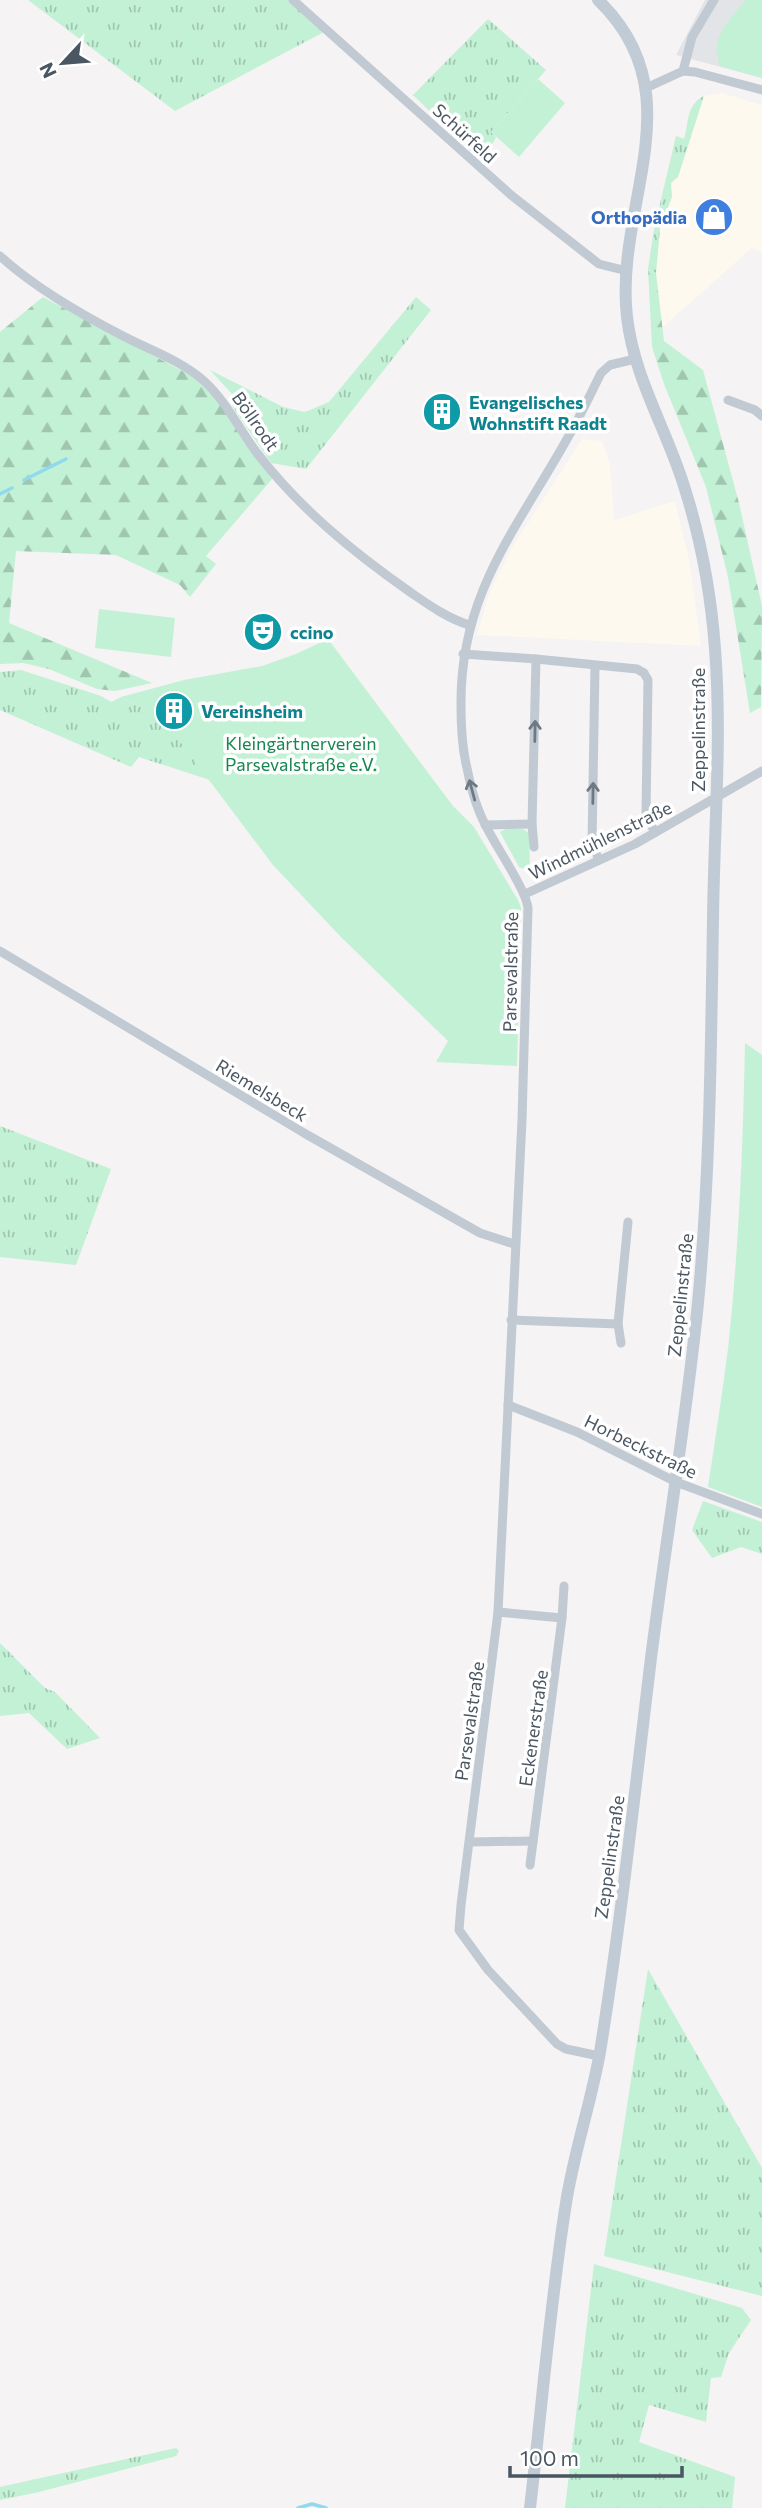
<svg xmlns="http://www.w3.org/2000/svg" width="762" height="2508" viewBox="0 0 762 2508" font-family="Commissioner,sans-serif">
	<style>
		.commercial { fill: #fdf9ef }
		.airport { fill: #e2e4e7 }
		.grass { fill: url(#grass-tufts) }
		.forest { fill: url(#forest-firs) }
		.green { fill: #c3f1d5 }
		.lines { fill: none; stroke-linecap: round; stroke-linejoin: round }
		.stream { stroke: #90daee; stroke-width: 3.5 }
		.minor { stroke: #c1cad2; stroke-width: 9 }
		.secondary { stroke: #c1cbd6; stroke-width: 12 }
		.oneway { stroke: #6e7983 }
		.labels { text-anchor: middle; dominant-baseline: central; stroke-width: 7; stroke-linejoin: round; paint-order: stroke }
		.street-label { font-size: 18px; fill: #4a5661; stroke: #fff }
		.shop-label { font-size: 18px; font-weight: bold; fill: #366cbe; stroke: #fff; text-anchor: end }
		.culture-label { font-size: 18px; font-weight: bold; fill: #0d838f; stroke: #fff; text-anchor: start }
		.park-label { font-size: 18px; fill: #17864f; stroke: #fff }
	</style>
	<defs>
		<pattern id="grass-tufts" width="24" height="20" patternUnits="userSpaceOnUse" patternTransform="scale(1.75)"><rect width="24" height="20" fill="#c3f1d5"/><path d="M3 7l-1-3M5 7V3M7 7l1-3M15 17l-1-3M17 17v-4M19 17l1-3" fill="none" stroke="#a0c6b0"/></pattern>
		<pattern id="forest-firs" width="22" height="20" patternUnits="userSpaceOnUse" patternTransform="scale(1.75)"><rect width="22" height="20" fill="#c3f1d5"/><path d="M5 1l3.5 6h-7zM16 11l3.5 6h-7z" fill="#a0c6b0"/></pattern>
	</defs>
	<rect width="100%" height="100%" fill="#f5f3f3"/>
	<!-- commercial -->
	<g class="commercial">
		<polygon points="722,93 762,105 762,253 752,248 662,328 656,273 660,228 672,197 671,183 678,177 704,96"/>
		<polygon points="582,439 602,441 610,464 614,520 675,501 689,560 701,646 477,635 490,591 513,546"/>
	</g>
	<!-- airport -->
	<polygon class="airport" points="705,0 762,0 762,78 676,55"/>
	<!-- grass -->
	<g class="grass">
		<polygon points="28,0 289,0 324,32 175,111"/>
		<polygon points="488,19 546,70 491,132 496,137 483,163 413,95"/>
		<path d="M704 96 678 177 671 183 672 197 660 228 656 273 648 269 654 229 676 136 684 139C689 122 686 105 704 96Z"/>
		<polygon points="416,297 431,310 306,469 271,463 232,406 232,394 210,370 283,407 305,412 329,402"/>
		<polygon points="21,670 101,696 111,702 121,697 137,706 157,710 210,780 139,757 131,767 0,710 0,672"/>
		<polygon points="0,1126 111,1169 76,1265 0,1257"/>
		<polygon points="703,1501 762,1522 762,1554 741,1547 712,1558 692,1530"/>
		<polygon points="0,1643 45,1688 55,1692 100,1738 67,1749 29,1713 0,1716"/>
		<polygon points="648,1969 762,2168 762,2296 604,2256"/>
		<polygon points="594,2264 742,2308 751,2320 729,2353 721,2377 711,2378 706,2422 649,2405 639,2442 735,2477 732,2508 565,2508"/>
		<polygon points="176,2448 179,2451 176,2456 39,2492 0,2500 0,2487"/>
	</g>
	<!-- forest -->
	<g class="forest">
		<polygon points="648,269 656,273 664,341 703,370 739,503 762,606 761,707 750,713 728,577 706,487 664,384 652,347"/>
		<path d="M43 297 190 375C225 402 248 443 273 478L206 556 216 564 190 597 180 585 116 555 16 551 9 623 152 683 115 691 97 689 49 669 23 663 0 664V332Z"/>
	</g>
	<!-- green -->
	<g class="green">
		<path d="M745 0H762V78L720 66C710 36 728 23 745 0Z"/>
		<polygon points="538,79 565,103 519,157 491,132"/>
		<polygon points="99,609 175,618 171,657 95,648"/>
		<polygon points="328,639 453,806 474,827 518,900 521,908 517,1066 436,1062 448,1041 340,936 273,865 157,711 137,706 121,697 184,680 262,666 296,654"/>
		<polygon points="506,829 523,829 529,833 530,871 519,867 500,832"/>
		<path d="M745 1043 762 1055V1507L708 1487C715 1441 722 1395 728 1349 739 1248 743 1145 745 1043Z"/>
	</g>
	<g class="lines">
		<!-- stream -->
		<g class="stream">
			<polyline points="24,480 66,459"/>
			<polyline points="0,494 12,488"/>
			<polyline points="298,2508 312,2504 326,2508"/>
		</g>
		<!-- minor -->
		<g class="minor">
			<polyline points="293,0 511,195 599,264 627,271"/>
			<polyline points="683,71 692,37 714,0"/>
			<polyline points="646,88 683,71 695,72 762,90"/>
			<path d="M0 256C36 289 82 315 125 337 150 350 182 361 204 381 226 401 239 429 257 453 299 508 353 552 410 592 429 605 447 618 469 625"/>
			<polyline points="728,400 755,410 762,416"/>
			<polyline points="463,654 536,659 637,669 644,673 648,680 646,813 654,831"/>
			<polyline points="595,666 592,844 599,860"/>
			<polyline points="485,825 532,824"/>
			<polyline points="534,847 532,824 536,659"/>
			<polyline points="525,894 635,844 762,771"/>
			<polyline points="0,951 304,1133 480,1233 514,1244"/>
			<polyline points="511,1320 618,1324"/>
			<polyline points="621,1343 618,1324 628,1222"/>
			<polyline points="508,1405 577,1432 676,1482 762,1514"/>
			<polyline points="498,1612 562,1618 530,1865"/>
			<polyline points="562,1618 564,1586"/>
			<polyline points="470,1842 533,1841"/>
			<path d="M599 2056 566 2049 557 2044 488 1970 459 1930 461 1905 498 1612 522 1120 528 908C526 890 497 848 487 828 477 810 471 789 467 768 462 748 461 726 461 705 460 594 516 530 567 439 580 417 590 395 601 373L610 365 635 359"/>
		</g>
		<!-- secondary -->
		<path class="secondary" d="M530 2508C542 2406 550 2304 566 2203 574 2152 591 2103 600 2052 621 1922 635 1790 651 1658 666 1540 686 1422 698 1303 710 1175 711 1047 713 919 714 829 722 738 715 649 711 594 701 539 684 486 666 428 634 378 627 317 614 204 697 95 598 0"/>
	</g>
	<!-- one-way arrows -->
	<defs><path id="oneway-shaft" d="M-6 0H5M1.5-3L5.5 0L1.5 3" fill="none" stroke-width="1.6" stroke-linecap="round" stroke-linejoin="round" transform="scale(1.75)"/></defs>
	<g class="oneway">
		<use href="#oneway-shaft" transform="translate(535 731) rotate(-89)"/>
		<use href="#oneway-shaft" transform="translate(472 790) rotate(-105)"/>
		<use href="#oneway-shaft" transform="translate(593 793) rotate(-89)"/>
	</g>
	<!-- icons -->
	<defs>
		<g id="shop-disc" transform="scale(2.0125)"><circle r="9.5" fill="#3f7fe0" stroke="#fff"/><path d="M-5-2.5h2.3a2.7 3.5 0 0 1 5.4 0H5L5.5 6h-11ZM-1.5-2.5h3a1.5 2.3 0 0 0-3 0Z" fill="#fff"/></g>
		<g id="building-disc" transform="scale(2.0125)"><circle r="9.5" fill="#0f9aa8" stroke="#fff"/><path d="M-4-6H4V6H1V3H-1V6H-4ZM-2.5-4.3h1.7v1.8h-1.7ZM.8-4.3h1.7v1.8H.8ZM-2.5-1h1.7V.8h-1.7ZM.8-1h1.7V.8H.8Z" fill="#fff"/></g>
		<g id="theatre-disc" transform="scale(2.0125)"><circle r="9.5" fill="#0f9aa8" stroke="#fff"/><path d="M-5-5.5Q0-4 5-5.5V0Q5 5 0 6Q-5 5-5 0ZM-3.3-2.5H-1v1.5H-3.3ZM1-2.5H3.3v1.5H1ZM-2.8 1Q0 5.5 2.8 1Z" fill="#fff"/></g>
	</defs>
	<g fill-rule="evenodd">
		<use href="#shop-disc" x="714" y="217"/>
		<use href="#building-disc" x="442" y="412"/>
		<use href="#theatre-disc" x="263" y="632"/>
		<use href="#building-disc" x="174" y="711"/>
	</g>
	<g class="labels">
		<!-- street labels -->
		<g class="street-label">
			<text transform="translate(465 133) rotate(42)">Schürfeld</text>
			<text transform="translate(256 421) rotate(55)">Böllrodt</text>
			<text transform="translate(698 730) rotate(-90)">Zeppelinstraße</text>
			<text transform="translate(600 840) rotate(-26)">Windmühlenstraße</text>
			<text transform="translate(510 972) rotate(-89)">Parsevalstraße</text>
			<text transform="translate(262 1090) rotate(31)">Riemelsbeck</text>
			<text transform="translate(680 1295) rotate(-84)">Zeppelinstraße</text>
			<text transform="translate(641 1446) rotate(26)">Horbeckstraße</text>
			<text transform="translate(469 1721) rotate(-82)">Parsevalstraße</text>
			<text transform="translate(533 1728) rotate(-82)">Eckenerstraße</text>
			<text transform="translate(609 1857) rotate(-82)">Zeppelinstraße</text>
		</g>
		<!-- shop labels -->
		<g class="shop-label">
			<text x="687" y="217">Orthopädia</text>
		</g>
		<!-- culture labels -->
		<g class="culture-label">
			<text x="469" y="402">Evangelisches<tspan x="469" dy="21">Wohnstift Raadt</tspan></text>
			<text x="290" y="632">ccino</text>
			<text x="201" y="711">Vereinsheim</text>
		</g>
		<!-- park labels -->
		<g class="park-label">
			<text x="301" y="743">Kleingärtnerverein<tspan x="301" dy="21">Parsevalstraße e.V.</tspan></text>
		</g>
	</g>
	<!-- north arrow -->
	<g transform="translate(63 63) rotate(244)" stroke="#ffffff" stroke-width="5" paint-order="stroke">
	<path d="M0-5L12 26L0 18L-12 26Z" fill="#4a5661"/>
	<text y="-10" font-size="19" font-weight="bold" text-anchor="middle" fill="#4a5661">N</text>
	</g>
	<!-- scale -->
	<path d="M510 2466v10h172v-10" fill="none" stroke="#4a5661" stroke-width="3.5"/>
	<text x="520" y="2466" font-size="21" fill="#4a5661" stroke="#ffffff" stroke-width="5" paint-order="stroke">100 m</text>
</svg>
